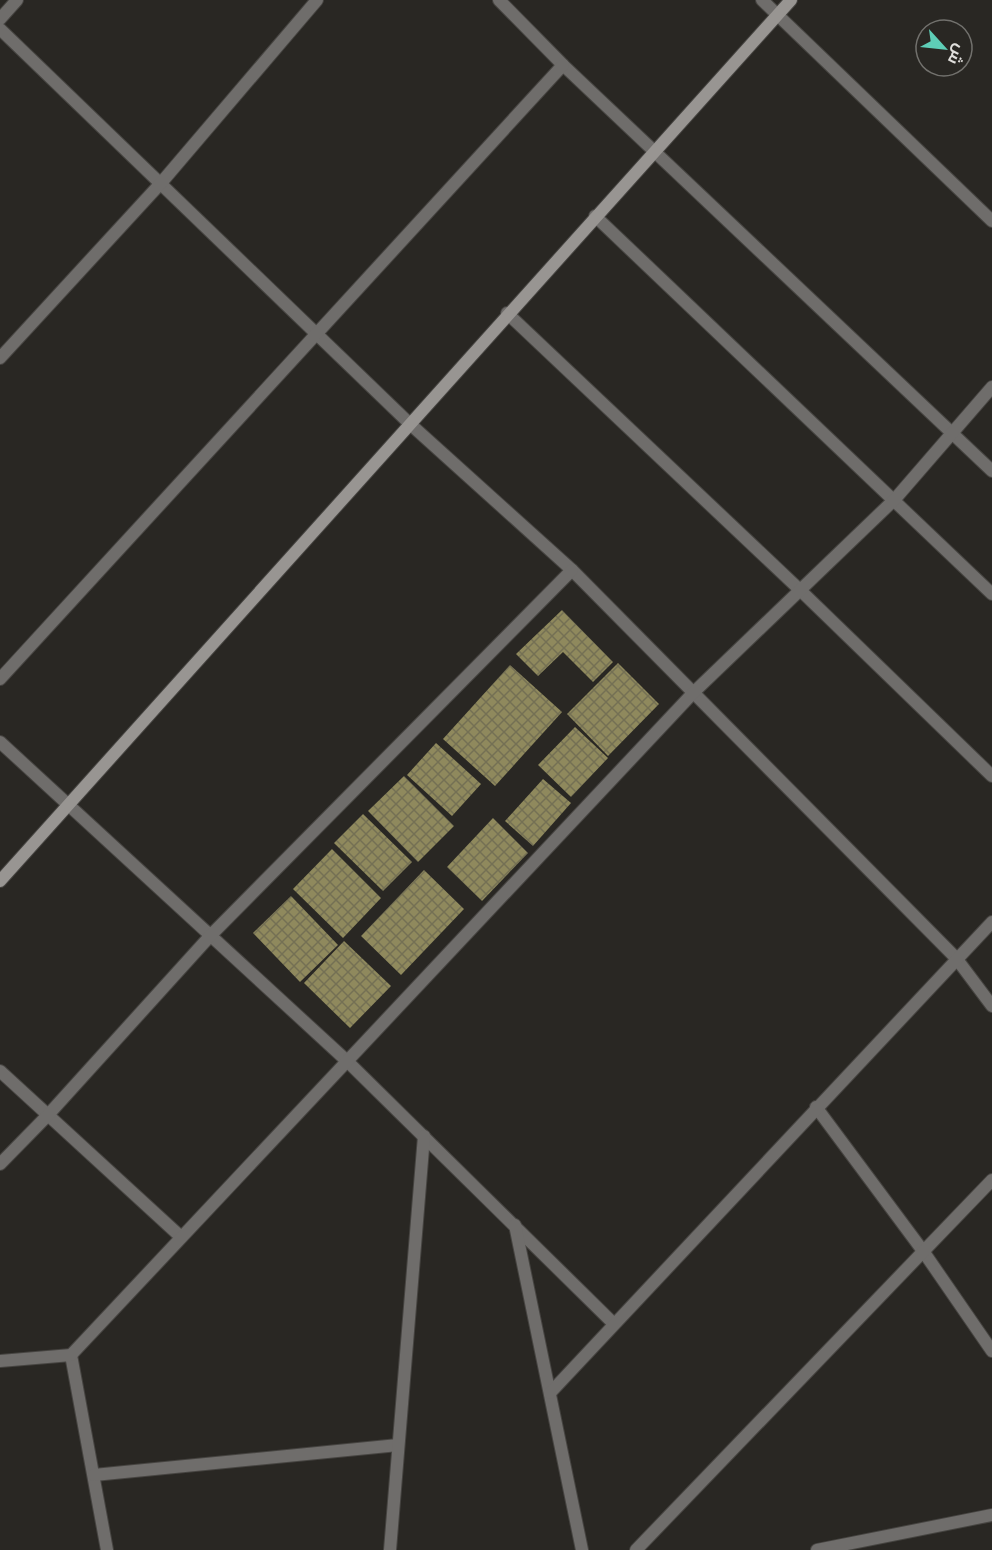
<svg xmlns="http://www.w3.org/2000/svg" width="992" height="1550" viewBox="0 0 992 1550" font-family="Ubuntu,Cairo,sans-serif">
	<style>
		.building { fill: url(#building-cross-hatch) }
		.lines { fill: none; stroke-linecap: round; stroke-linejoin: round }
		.street-casing { stroke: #464441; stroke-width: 14 }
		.secondary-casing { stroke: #464441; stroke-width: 14 }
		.street { stroke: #6f6d6b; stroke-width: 12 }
		.secondary { stroke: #989592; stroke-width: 12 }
	</style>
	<defs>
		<pattern id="building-cross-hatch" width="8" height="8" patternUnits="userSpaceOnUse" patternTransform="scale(1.5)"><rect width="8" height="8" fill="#8f895d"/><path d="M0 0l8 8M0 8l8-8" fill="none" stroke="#747054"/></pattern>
	</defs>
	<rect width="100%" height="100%" fill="#292723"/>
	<!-- building -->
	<g class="building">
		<polygon points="562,610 613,662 593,682 563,652 538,676 516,654"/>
		<polygon points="618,663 659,704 608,756 567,714"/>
		<polygon points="510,665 562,712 495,786 443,739"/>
		<polygon points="575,727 608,758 571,797 538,765"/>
		<polygon points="436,743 481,784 452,816 407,775"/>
		<polygon points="404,776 454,826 418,862 368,811"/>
		<polygon points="543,779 571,803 533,846 505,821"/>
		<polygon points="363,814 412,862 383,891 334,843"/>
		<polygon points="493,818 528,853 482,901 447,867"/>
		<polygon points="332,849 381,898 343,938 293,889"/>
		<polygon points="424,870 464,909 401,975 361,936"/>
		<polygon points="291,896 338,945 300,982 253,933"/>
		<polygon points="344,941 391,986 350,1028 304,983"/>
	</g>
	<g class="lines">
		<!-- street casing -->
		<g class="street-casing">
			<g id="street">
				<polyline points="499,0 563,65 992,471"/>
				<polyline points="762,0 992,221"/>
				<polyline points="0,19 17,0"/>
				<polyline points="0,29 409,423 572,570 956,958 992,1006"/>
				<polyline points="595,216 992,594"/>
				<polyline points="507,313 800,590 992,776"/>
				<polyline points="0,358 161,183 317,0"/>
				<polyline points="0,679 563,65"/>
				<polyline points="0,742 347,1061 613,1323"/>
				<polyline points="0,1071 181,1237"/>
				<polyline points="816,1107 923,1251 992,1351"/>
				<polyline points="0,1164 48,1115 211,935 572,570"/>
				<polyline points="515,1225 582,1550"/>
				<polyline points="71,1355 107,1550"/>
				<polyline points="0,1361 71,1355 694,692 895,499 992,387"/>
				<polyline points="550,1393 992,922"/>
				<polyline points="94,1475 398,1445"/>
				<polyline points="390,1550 424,1136"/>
				<polyline points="636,1550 992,1180"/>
				<polyline points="817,1550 992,1515"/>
			</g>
		</g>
		<!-- secondary casing -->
		<g class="secondary-casing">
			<polyline id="secondary" points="0,881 791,0"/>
		</g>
		<!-- street -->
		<use href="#street" class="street"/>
		<!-- secondary -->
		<use href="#secondary" class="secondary"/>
	</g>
	<!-- north arrow -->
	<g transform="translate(944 48) rotate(117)"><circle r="28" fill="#292723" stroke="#72716d" stroke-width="1.5"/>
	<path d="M0-4.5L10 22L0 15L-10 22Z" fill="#5eceb7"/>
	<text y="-9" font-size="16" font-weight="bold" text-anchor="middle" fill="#e0dfdc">ش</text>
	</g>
</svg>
